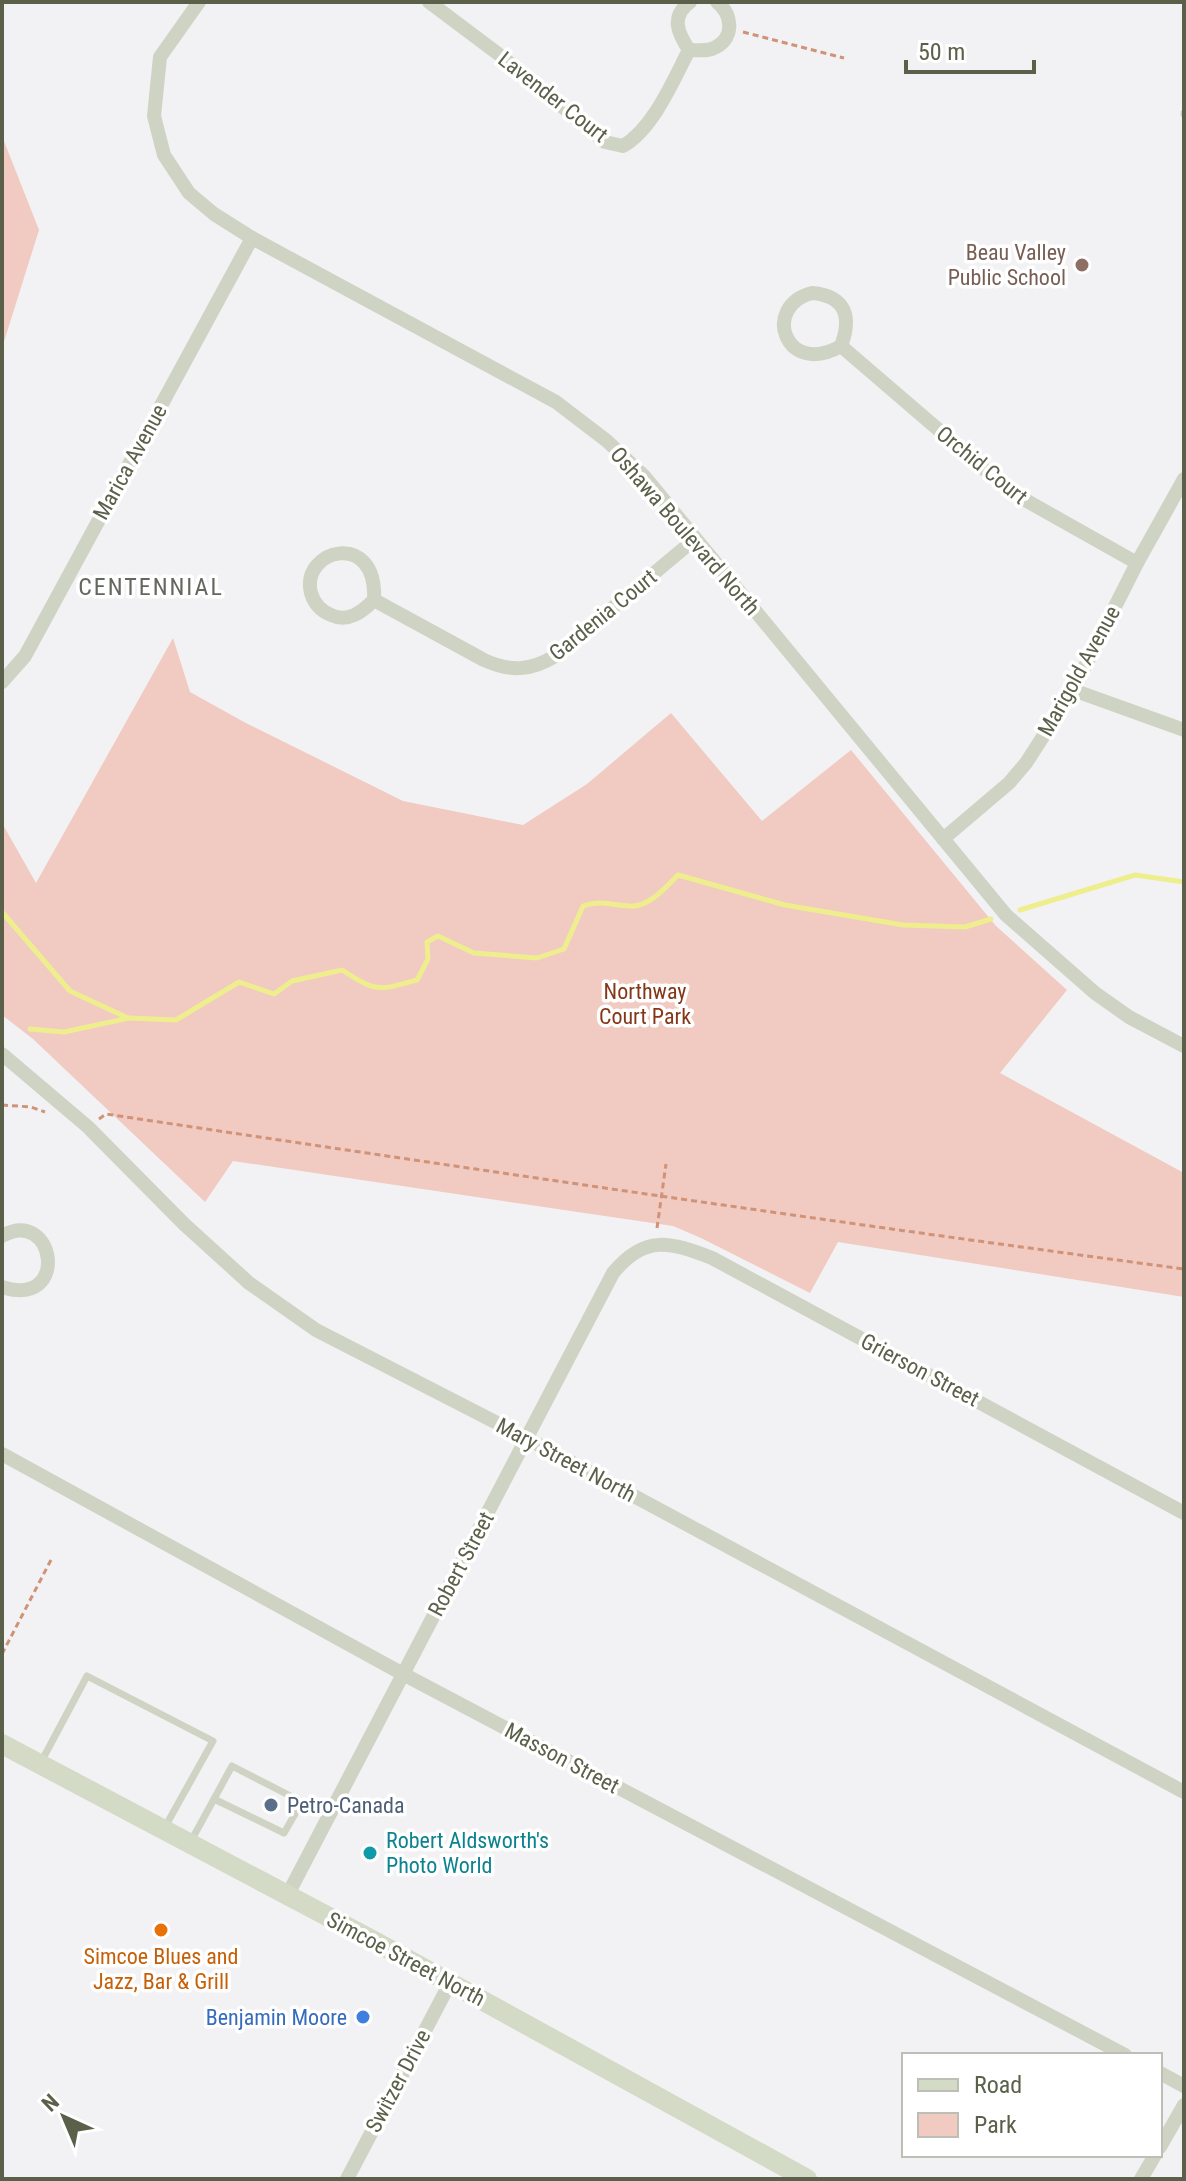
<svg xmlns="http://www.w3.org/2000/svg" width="1186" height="2181" viewBox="0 0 1186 2181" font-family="'Roboto Condensed',sans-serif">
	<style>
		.green { fill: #f1cac1 }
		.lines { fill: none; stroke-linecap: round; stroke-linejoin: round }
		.stream { stroke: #eeee8e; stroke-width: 5 }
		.path { stroke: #d09378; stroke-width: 3; stroke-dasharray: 6 4; stroke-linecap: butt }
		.service { stroke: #cfd3c3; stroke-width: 7 }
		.minor { stroke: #cfd3c3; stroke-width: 14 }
		.secondary { stroke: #d3dac5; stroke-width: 20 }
		.education-dot { fill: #8d6e63; stroke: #fff; stroke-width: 3 }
		.service-dot { fill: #5c6f8a; stroke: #fff; stroke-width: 3 }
		.culture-dot { fill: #0f9aa8; stroke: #fff; stroke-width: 3 }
		.food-dot { fill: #e8710a; stroke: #fff; stroke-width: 3 }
		.shop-dot { fill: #3f7fe0; stroke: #fff; stroke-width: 3 }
		.labels { text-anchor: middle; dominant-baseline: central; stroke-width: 7; stroke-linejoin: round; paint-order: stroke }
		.street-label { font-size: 22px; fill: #5a6049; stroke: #fff }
		.education-label { font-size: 22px; fill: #785e54; stroke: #fff; text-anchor: end }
		.park-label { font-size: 22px; fill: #843717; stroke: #fff }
		.service-label { font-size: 22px; fill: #4e5e75; stroke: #fff; text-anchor: start }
		.culture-label { font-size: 22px; fill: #0d838f; stroke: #fff; text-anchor: start }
		.food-label { font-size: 22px; fill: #c56008; stroke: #fff }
		.shop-label { font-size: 22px; fill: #366cbe; stroke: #fff; text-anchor: end }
		.neighbourhood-label { font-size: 24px; letter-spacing: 2px; fill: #64675e; stroke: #fff }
	</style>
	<rect width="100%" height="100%" fill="#f2f2f4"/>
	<!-- green -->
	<g class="green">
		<polygon points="2,136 39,230 2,348"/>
		<polygon points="173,638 190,692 244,722 403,801 523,825 587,784 671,713 762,821 851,750 996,926 1067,990 1000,1073 1184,1173 1184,1297 838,1242 810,1293 701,1238 673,1226 233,1161 205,1202 33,1039 2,1015 2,823 36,883"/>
	</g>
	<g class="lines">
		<!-- stream -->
		<g class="stream">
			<polyline points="1020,910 1135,875 1184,882"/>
			<polyline points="2,912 70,991 128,1018"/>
			<path d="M30 1029 64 1032 129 1018 176 1020 239 982 274 994 292 981 342 970C376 992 378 991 417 980L428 959 427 942 438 936 474 953 537 958 564 949 583 906C600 900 611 905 629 906 648 908 665 888 678 875L785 905 903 925 965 927 991 919"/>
		</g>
		<!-- path -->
		<g class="path">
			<polyline points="743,32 844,58"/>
			<polyline points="2,1105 31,1107 45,1112"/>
			<path d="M99 1119 106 1114C465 1168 824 1221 1184 1269"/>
			<polyline points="657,1228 666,1164"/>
			<polyline points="2,1654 52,1558"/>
		</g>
		<!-- service -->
		<g class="service">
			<polyline points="1184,113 1184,114"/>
			<polyline points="40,1764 87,1676 213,1741 165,1827"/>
			<polyline points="214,1799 232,1766 302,1802"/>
			<polyline points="191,1841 214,1799 284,1833 302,1802 328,1815"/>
		</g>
		<!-- minor -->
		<g class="minor">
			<polyline points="199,2 160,57 154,116 164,155 189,193 214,214 252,238 556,402 607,441 644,476 1006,915 1095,993 1129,1017 1184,1046"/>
			<path d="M429 2 501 56 605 142 623 146C653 129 673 81 689 50"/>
			<path d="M689 50C698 50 708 52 716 47 735 37 732 14 717 2"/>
			<path d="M689 50C678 33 670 17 690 2"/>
			<path d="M812 293C846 296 852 317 841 346 785 378 761 306 812 293Z"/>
			<polyline points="841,346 1011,492 1137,563"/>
			<path d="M374 600C378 529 300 549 311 593 314 603 321 611 331 615 348 623 362 612 374 600L484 660C510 672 531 671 555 656L695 539"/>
			<polyline points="2,682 25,656 252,238"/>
			<polyline points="1073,690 1184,730"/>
			<polyline points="943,839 1009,783 1026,763 1073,690 1137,563 1184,479"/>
			<polyline points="2,1054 88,1127 184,1224 249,1283 316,1330 528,1439 1184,1792"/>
			<path d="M2 1236C55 1206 71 1309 2 1287"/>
			<polyline points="2,1454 403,1674 1125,2055"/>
			<path d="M287 1896 613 1273C645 1234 670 1242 712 1258L1184 1513"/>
			<polyline points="1160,2073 1184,2086"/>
			<polyline points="1160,2147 1184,2105"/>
			<polyline points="347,2179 450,1983"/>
			<polyline points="1141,2179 1155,2155"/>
		</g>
		<!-- secondary -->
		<polyline class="secondary" points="2,1744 376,1942 807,2179"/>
	</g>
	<!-- markers -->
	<circle class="education-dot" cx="1082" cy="265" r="8"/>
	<circle class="service-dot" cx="271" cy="1805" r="8"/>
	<circle class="culture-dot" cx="370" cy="1853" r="8"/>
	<circle class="food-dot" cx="161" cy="1930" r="8"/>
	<circle class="shop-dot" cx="363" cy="2017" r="8"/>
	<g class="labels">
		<!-- street labels -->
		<g class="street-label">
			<text transform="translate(553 97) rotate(38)">Lavender Court</text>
			<text transform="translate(130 462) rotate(-61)">Marica Avenue</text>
			<text transform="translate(982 465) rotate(39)">Orchid Court</text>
			<text transform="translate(685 531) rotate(49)">Oshawa Boulevard North</text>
			<text transform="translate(603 615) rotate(-39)">Gardenia Court</text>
			<text transform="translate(1079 671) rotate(-61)">Marigold Avenue</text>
			<text transform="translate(920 1370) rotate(28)">Grierson Street</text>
			<text transform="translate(566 1460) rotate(28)">Mary Street North</text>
			<text transform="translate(461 1564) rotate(-62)">Robert Street</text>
			<text transform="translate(562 1758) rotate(28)">Masson Street</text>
			<text transform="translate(406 1959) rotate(28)">Simcoe Street North</text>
			<text transform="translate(398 2081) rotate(-62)">Switzer Drive</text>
		</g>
		<!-- education labels -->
		<g class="education-label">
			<text x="1066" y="252">Beau Valley<tspan x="1066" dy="25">Public School</tspan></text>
		</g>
		<!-- park labels -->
		<g class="park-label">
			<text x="645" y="991">Northway<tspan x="645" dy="25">Court Park</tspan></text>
		</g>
		<!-- service labels -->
		<g class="service-label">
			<text x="287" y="1805">Petro-Canada</text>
		</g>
		<!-- culture labels -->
		<g class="culture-label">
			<text x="386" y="1840">Robert Aldsworth's<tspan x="386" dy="25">Photo World</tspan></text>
		</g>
		<!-- food labels -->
		<g class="food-label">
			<text x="161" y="1956">Simcoe Blues and<tspan x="161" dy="25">Jazz, Bar &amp; Grill</tspan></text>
		</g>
		<!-- shop labels -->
		<g class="shop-label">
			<text x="347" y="2017">Benjamin Moore</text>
		</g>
		<!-- neighbourhood labels -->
		<g class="neighbourhood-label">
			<text x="151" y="587">CENTENNIAL</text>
		</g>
	</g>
	<!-- border -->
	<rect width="1186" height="2181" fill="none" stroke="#5a6049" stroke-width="8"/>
	<!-- legend -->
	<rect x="902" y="2053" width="260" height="104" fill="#ffffff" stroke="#bdbfb6" stroke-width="2"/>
	<rect x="918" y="2079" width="40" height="12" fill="#d3dac5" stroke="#bdbfb6" stroke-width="2"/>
	<text x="974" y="2093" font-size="24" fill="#5a6049">Road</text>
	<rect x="918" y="2113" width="40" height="24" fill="#f1cac1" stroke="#bdbfb6" stroke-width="2"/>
	<text x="974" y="2133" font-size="24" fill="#5a6049">Park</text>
	<!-- north arrow -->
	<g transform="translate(64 2117) rotate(316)" stroke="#ffffff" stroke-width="6" paint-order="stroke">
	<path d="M0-6L14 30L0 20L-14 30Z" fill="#5a6049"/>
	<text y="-12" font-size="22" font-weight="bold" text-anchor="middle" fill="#5a6049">N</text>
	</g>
	<!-- scale -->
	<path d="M906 60v12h128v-12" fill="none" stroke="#5a6049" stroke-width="4"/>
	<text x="918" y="60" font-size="24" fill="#5a6049" stroke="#ffffff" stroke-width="6" paint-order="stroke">50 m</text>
</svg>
